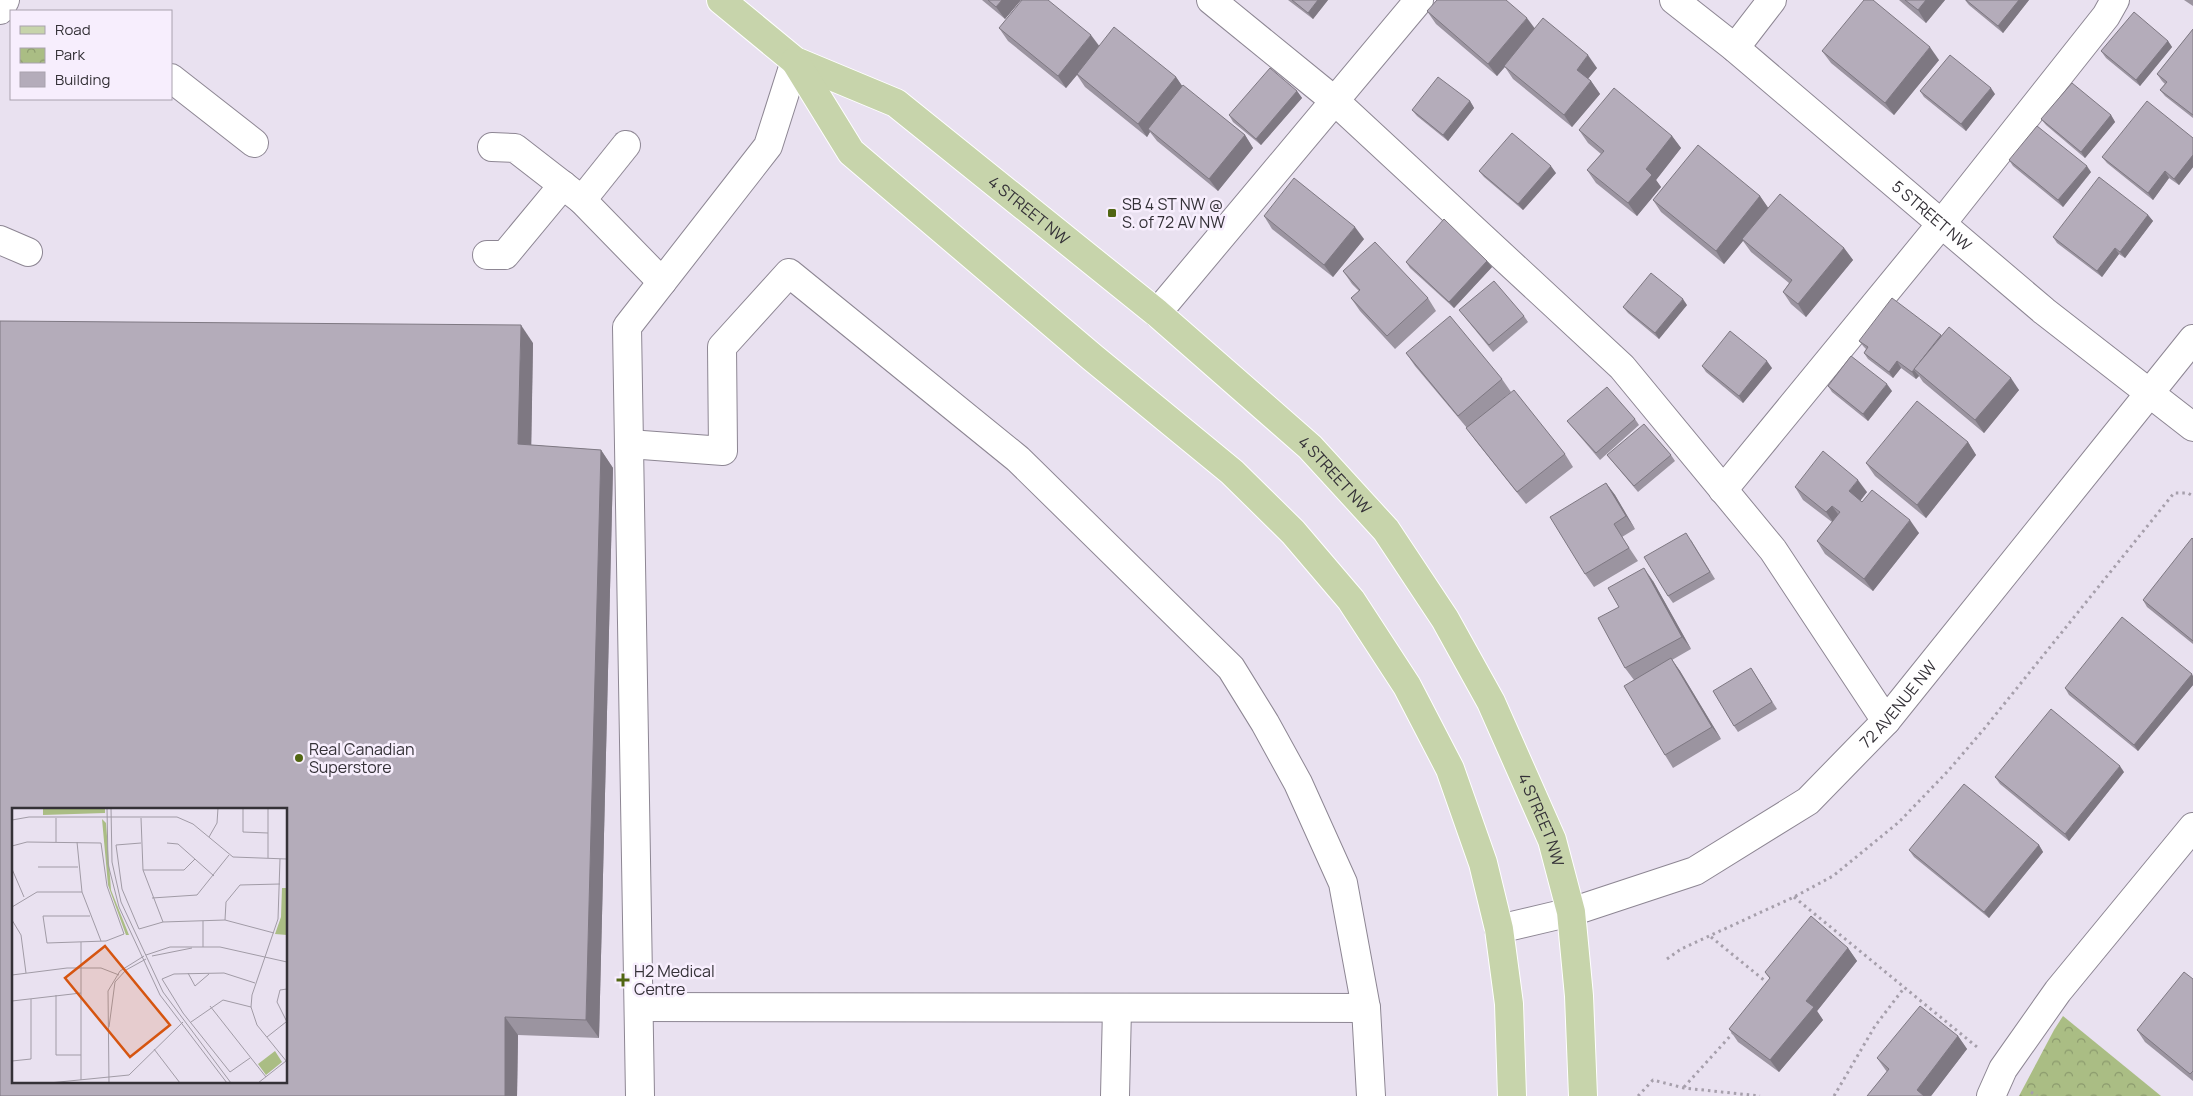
<svg xmlns="http://www.w3.org/2000/svg" width="2193" height="1096" viewBox="0 0 2193 1096" font-family="Manrope,sans-serif">
	<style>
		.park { fill: url(#park-crowns) }
		.lines { fill: none; stroke-linecap: round; stroke-linejoin: round }
		.minor-casing { stroke: #8d8693; stroke-width: 30 }
		.major-casing { stroke: #fff; stroke-width: 30 }
		.path { stroke: #a69fab; stroke-width: 3; stroke-dasharray: 2.5 4; stroke-linecap: butt }
		.minor { stroke: #fff; stroke-width: 28 }
		.major { stroke: #c7d4ab; stroke-width: 28 }
		.wall { fill: #9b94a0 }
		.shaded-wall { fill: #7e7882 }
		.building { fill: #b4acba; stroke: #7e7882; fill-rule: evenodd }
		.poi-dot { fill: #516612; stroke: #f7eefd; stroke-width: 2 }
		.labels { text-anchor: middle; dominant-baseline: central; stroke-width: 5; stroke-linejoin: round; paint-order: stroke }
		.poi-label { font-size: 16px; fill: #343137; stroke: #f7eefd; text-anchor: start }
		.street-label { font-size: 16px; fill: #343137; stroke: #f7eefd }
		.inset-road { fill: none; stroke: #a19ba6; stroke-width: 1 }
		.view { fill: #d65510; fill-opacity: 0.15; stroke: #d65510; stroke-width: 2.5 }
		.inset-edge { fill: none; stroke: #343137; stroke-width: 2.5 }
	</style>
	<defs>
		<pattern id="park-crowns" width="20" height="18" patternUnits="userSpaceOnUse" patternTransform="scale(1.25)"><rect width="20" height="18" fill="#aabd84"/><path d="M2 6a3 3 0 1 1 6 0M12 15a3 3 0 1 1 6 0" fill="none" stroke="#8b9a6d"/></pattern>
	</defs>
	<rect width="100%" height="100%" fill="#e9e1f0"/>
	<!-- park -->
	<polygon class="park" points="2063,1016 2161,1096 2019,1096 2054,1030"/>
	<g class="lines">
		<!-- minor casing -->
		<g class="minor-casing">
			<g id="minor">
				<polyline points="1211,0 1335,101 1622,367 1773,550 1886,721"/>
				<path id="s1" d="M1674 0 1735 48 2044 311 2193 427"/>
				<polyline points="0,10 5,0"/>
				<polyline points="1735,48 1772,0"/>
				<polyline points="171,78 254,143"/>
				<polyline points="492,147 515,148 582,200 662,282"/>
				<polyline points="582,200 626,145"/>
				<polyline points="0,240 28,252"/>
				<polyline points="487,255 505,255 563,185"/>
				<polyline points="1157,313 1419,0"/>
				<polyline points="629,444 723,451 722,347 789,273 1018,459 1231,668 1265,723 1298,783 1343,883 1366,1008"/>
				<polyline points="1723,490 1942,223 2106,16 2115,0"/>
				<path id="s2" d="M1499 929 1571 912 1695 871 1808 801 1886 721 2193 339"/>
				<polyline points="639,1007 1366,1008 1371,1096"/>
				<polyline points="640,1096 627,327 768,146 795,61"/>
				<polyline points="1115,1096 1117,1008"/>
				<polyline points="1991,1096 2003,1069 2058,991 2193,827"/>
			</g>
		</g>
		<!-- major casing -->
		<g class="major-casing">
			<g id="major">
				<path id="s3" d="M721 0 795 61 896 103 1157 313 1310 447 1386 530 1445 619 1491 702 1552 840 1571 912 1579 996 1583 1096"/>
				<polyline points="795,61 851,152 1092,357 1232,472 1293,532 1351,600 1407,686 1450,769 1483,863 1499,929 1509,1004 1512,1096"/>
			</g>
		</g>
		<!-- path -->
		<g class="path">
			<polyline points="1794,897 1977,1047"/>
			<polyline points="1711,937 1770,985"/>
			<polyline points="1667,959 1681,949 1794,897 1833,876 1899,822 1948,771 1984,729 2174,493 2188,493 2193,496"/>
			<polyline points="1684,1087 1733,1033 1736,1035"/>
			<polyline points="2031,1092 2037,1096"/>
			<polyline points="1638,1096 1653,1080 1684,1088 1760,1096"/>
			<polyline points="1834,1096 1875,1026 1904,988"/>
		</g>
		<!-- minor -->
		<use href="#minor" class="minor"/>
		<!-- major -->
		<use href="#major" class="major"/>
	</g>
	<!-- wall -->
	<g class="wall">
		<polygon points="982,0 1021,0 1005,19"/>
		<polygon points="1288,0 1328,0 1313,19"/>
		<polygon points="1899,0 1945,0 1926,23"/>
		<polygon points="1965,0 2029,0 2003,33 1969,5"/>
		<polygon points="2184,0 2193,0 2193,6"/>
		<polygon points="1427,11 1535,29 1597,68 1588,79 1591,81 1600,94 1572,127 1513,79 1505,67 1497,76 1436,24"/>
		<polygon points="999,28 1099,46 1176,77 1182,86 1245,135 1253,148 1218,191 1157,141 1150,132 1147,137 1085,87 1077,75 1066,88 1008,41"/>
		<polygon points="2193,29 2193,118 2165,96 2160,90 2165,84 2162,81 2157,74"/>
		<polygon points="2168,41 2172,47 2140,86 2106,58 2101,51"/>
		<polygon points="1822,51 1939,60 1894,115 1831,63"/>
		<polygon points="1297,91 1302,98 1261,145 1233,122 1229,115"/>
		<polygon points="1920,91 1995,94 1966,131 1924,97"/>
		<polygon points="1470,101 1474,108 1448,141 1417,116 1412,110"/>
		<polygon points="2111,115 2115,122 2085,158 2046,125 2041,119"/>
		<polygon points="1579,130 1672,136 1681,148 1656,180 1661,187 1637,216 1596,183 1587,170 1601,154 1588,143"/>
		<polygon points="2193,138 2193,167 2179,185 2169,178 2153,200 2107,163 2102,157"/>
		<polygon points="2009,160 2091,172 2063,207 2013,166"/>
		<polygon points="1479,171 1556,173 1523,210 1484,177"/>
		<polygon points="1760,196 1768,208 1844,248 1853,260 1806,317 1791,304 1783,292 1789,283 1751,252 1743,241 1724,264 1661,212 1653,200"/>
		<polygon points="2148,215 2153,221 2125,258 2119,254 2102,277 2057,243 2053,237"/>
		<polygon points="1264,216 1364,239 1333,277 1272,229"/>
		<polygon points="1487,261 1492,267 1454,308 1410,268 1406,262"/>
		<polygon points="1343,271 1428,298 1436,311 1395,349 1360,311 1351,298 1359,291 1352,284"/>
		<polygon points="1687,305 1659,339 1628,313 1623,307"/>
		<polygon points="1459,310 1524,316 1528,322 1493,352"/>
		<polygon points="1941,335 2019,390 1984,433 1923,382 1919,376 1916,379 1901,368 1893,378 1868,359 1864,353 1866,349 1864,347 1859,341"/>
		<polygon points="533,343 531,445 601,450 613,468 599,1038 518,1035 517,1096 0,1096"/>
		<polygon points="1406,353 1502,379 1511,392 1499,402 1565,454 1573,467 1526,504 1475,440 1467,428 1415,366"/>
		<polygon points="1702,366 1772,368 1743,403 1706,372"/>
		<polygon points="1828,386 1892,391 1868,421 1832,392"/>
		<polygon points="1635,419 1639,425 1600,460 1572,427 1567,421"/>
		<polygon points="1968,442 1976,455 1926,518 1875,476 1866,463"/>
		<polygon points="1607,455 1671,455 1675,461 1638,492 1612,461"/>
		<polygon points="1606,483 1615,495 1635,529 1622,537 1638,561 1594,587 1585,574"/>
		<polygon points="1795,487 1867,492 1860,500 1862,502 1919,533 1873,591 1825,554 1817,541 1832,522 1803,500"/>
		<polygon points="2193,539 2193,644 2147,607 2143,600"/>
		<polygon points="1691,540 1715,579 1673,603 1668,596"/>
		<polygon points="1653,581 1691,649 1672,660 1680,671 1721,739 1673,768 1665,755 1634,680 1625,668 1619,607"/>
		<polygon points="1751,668 1777,709 1738,732 1734,726"/>
		<polygon points="2193,676 2193,685 2138,751 2069,695 2065,688"/>
		<polygon points="2124,772 2069,841 2000,784 1995,777"/>
		<polygon points="2039,845 2043,852 1989,918 1914,857 1909,850"/>
		<polygon points="1848,948 1857,961 1817,1011 1823,1020 1779,1072 1738,1042 1729,1029 1770,979 1765,972"/>
		<polygon points="2193,979 2193,1081 2145,1042 2137,1030"/>
		<polygon points="1958,1036 1967,1049 1931,1096 1867,1096 1887,1072 1877,1058"/>
	</g>
	<!-- shaded-wall -->
	<g class="shaded-wall">
		<polygon points="1002,0 1021,0 1005,19 996,7"/>
		<polygon points="1318,0 1328,0 1313,19 1308,13"/>
		<polygon points="1926,0 1945,0 1926,23 1918,10"/>
		<polygon points="2019,0 2029,0 2003,33 1998,26"/>
		<polygon points="1527,18 1536,30 1497,76 1488,64"/>
		<polygon points="1091,35 1100,47 1066,88 1058,76"/>
		<polygon points="2168,41 2172,47 2140,86 2136,80"/>
		<polygon points="1930,47 1939,60 1894,115 1885,103"/>
		<polygon points="1588,55 1597,68 1585,82 1577,70"/>
		<polygon points="1176,77 1185,90 1148,129 1150,132 1147,137 1138,124"/>
		<polygon points="1591,81 1600,94 1572,127 1564,115"/>
		<polygon points="1991,88 1995,94 1966,131 1961,124"/>
		<polygon points="1297,91 1302,98 1261,145 1256,139"/>
		<polygon points="1470,101 1474,108 1448,141 1443,135"/>
		<polygon points="2111,115 2115,122 2085,158 2081,152"/>
		<polygon points="1245,135 1253,148 1218,191 1209,179"/>
		<polygon points="1672,136 1681,148 1656,180 1661,187 1637,216 1628,203 1646,169"/>
		<polygon points="2193,155 2193,167 2179,185 2174,179"/>
		<polygon points="1551,166 1556,173 1523,210 1518,204"/>
		<polygon points="2087,166 2091,172 2063,207 2058,200"/>
		<polygon points="2165,171 2169,178 2153,200 2148,193"/>
		<polygon points="1760,196 1769,209 1724,264 1716,251"/>
		<polygon points="2148,215 2153,221 2125,258 2120,252"/>
		<polygon points="1355,227 1364,239 1333,277 1324,265"/>
		<polygon points="1844,248 1853,260 1806,317 1798,304"/>
		<polygon points="2115,248 2119,254 2102,277 2097,271"/>
		<polygon points="1487,261 1492,267 1454,308 1449,302"/>
		<polygon points="1683,299 1687,305 1659,339 1655,333"/>
		<polygon points="521,325 533,343 531,462 518,444"/>
		<polygon points="1767,361 1772,368 1743,403 1739,396"/>
		<polygon points="1897,361 1901,368 1893,378 1889,372"/>
		<polygon points="1914,370 1919,376 1916,379 1912,372"/>
		<polygon points="2011,378 2019,390 1984,433 1975,420"/>
		<polygon points="1887,384 1892,391 1868,421 1863,414"/>
		<polygon points="1968,442 1976,455 1926,518 1917,505"/>
		<polygon points="601,450 613,468 599,1038 586,1020"/>
		<polygon points="1858,480 1867,492 1858,504 1849,491"/>
		<polygon points="1606,483 1615,495 1635,529 1626,516"/>
		<polygon points="1832,506 1841,518 1835,525 1826,512"/>
		<polygon points="1910,520 1919,533 1873,591 1864,579"/>
		<polygon points="1644,568 1653,581 1691,649 1682,637"/>
		<polygon points="1671,658 1680,671 1721,739 1712,727"/>
		<polygon points="2192,674 2193,676 2193,685 2138,751 2134,745"/>
		<polygon points="2120,766 2124,772 2069,841 2065,834"/>
		<polygon points="2039,845 2043,852 1989,918 1984,912"/>
		<polygon points="1848,948 1857,961 1817,1011 1823,1020 1779,1072 1770,1060 1806,1001"/>
		<polygon points="505,1017 518,1035 517,1096 505,1096"/>
		<polygon points="1958,1036 1967,1049 1931,1096 1921,1096 1917,1090"/>
	</g>
	<!-- building -->
	<g class="building">
		<polygon points="988,0 1002,0 996,7"/>
		<polygon points="1022,0 1048,0 1091,35 1058,76 999,28"/>
		<polygon points="1292,0 1318,0 1308,13"/>
		<polygon points="1437,0 1506,0 1527,18 1488,64 1427,11"/>
		<polygon points="1864,0 1873,0 1930,47 1885,103 1822,51"/>
		<polygon points="1905,0 1926,0 1918,10"/>
		<polygon points="1966,0 2019,0 1998,26"/>
		<polygon points="2134,12 2168,41 2136,80 2101,51"/>
		<polygon points="1543,18 1588,55 1577,70 1591,81 1564,115 1504,66"/>
		<polygon points="1114,27 1176,77 1138,124 1077,74"/>
		<polygon points="2193,29 2193,115 2160,90 2167,82 2157,74"/>
		<polygon points="1950,55 1991,88 1961,124 1920,91"/>
		<polygon points="1270,68 1297,91 1256,139 1229,115"/>
		<polygon points="1438,77 1470,101 1443,135 1412,110"/>
		<polygon points="2072,83 2111,115 2081,152 2041,119"/>
		<polygon points="1183,85 1245,135 1209,179 1148,129"/>
		<polygon points="1614,88 1672,136 1646,169 1652,175 1628,203 1587,170 1604,151 1579,130"/>
		<polygon points="2147,101 2193,138 2193,155 2174,179 2165,171 2148,193 2102,157"/>
		<polygon points="2037,126 2087,166 2058,200 2009,160"/>
		<polygon points="1512,133 1551,166 1518,204 1479,171"/>
		<polygon points="1698,145 1760,196 1716,251 1653,200"/>
		<polygon points="2099,177 2148,215 2120,252 2115,248 2097,271 2053,237"/>
		<polygon points="1294,178 1355,227 1324,265 1264,216"/>
		<polygon points="1780,194 1844,248 1798,304 1783,292 1792,280 1742,239"/>
		<polygon points="1444,219 1487,261 1449,302 1406,262"/>
		<polygon points="1375,242 1428,298 1387,336 1351,298 1360,290 1343,271"/>
		<polygon points="1651,273 1683,299 1655,333 1623,307"/>
		<polygon points="1494,281 1524,316 1489,345 1459,310"/>
		<polygon points="1892,298 1941,335 1912,372 1897,361 1889,372 1864,353 1868,347 1859,341"/>
		<polygon points="1450,316 1502,379 1458,416 1406,353"/>
		<path d="M0 321 521 325 518 444 601 450 586 1020 505 1017V1096H0ZM14 810H286V1082H14Z"/>
		<polygon points="1949,327 2011,378 1975,420 1914,369"/>
		<polygon points="1730,331 1767,361 1739,396 1702,366"/>
		<polygon points="1851,356 1887,384 1863,414 1828,386"/>
		<polygon points="1607,387 1635,419 1596,453 1567,421"/>
		<polygon points="1514,390 1565,454 1517,492 1466,428"/>
		<polygon points="1917,401 1968,442 1917,505 1866,463"/>
		<polygon points="1644,424 1671,455 1634,486 1607,455"/>
		<polygon points="1823,451 1858,480 1849,491 1862,502 1872,490 1910,520 1864,579 1817,541 1840,512 1832,506 1826,512 1795,487"/>
		<polygon points="1606,483 1626,516 1614,524 1629,548 1585,574 1550,517"/>
		<polygon points="1686,533 1710,572 1668,596 1644,557"/>
		<polygon points="2192,538 2193,539 2193,641 2143,600"/>
		<polygon points="1644,568 1682,637 1625,668 1598,618 1619,607 1608,588"/>
		<polygon points="2122,617 2192,674 2134,745 2065,688"/>
		<polygon points="1671,658 1712,727 1665,755 1624,686"/>
		<polygon points="1751,668 1772,702 1734,726 1713,691"/>
		<polygon points="2051,709 2120,766 2065,834 1995,777"/>
		<polygon points="1964,784 2039,845 1984,912 1909,850"/>
		<polygon points="1811,916 1848,948 1806,1001 1814,1007 1770,1060 1729,1029 1770,978 1765,972"/>
		<polygon points="2184,972 2193,979 2193,1071 2190,1074 2137,1030"/>
		<polygon points="1920,1006 1958,1036 1917,1090 1924,1096 1867,1096 1889,1069 1877,1058"/>
	</g>
	<!-- markers -->
	<g class="poi-dot">
		<rect x="1107" y="208" width="10" height="10" rx="2.5"/>
		<circle cx="299" cy="758" r="5"/>
		<path d="M620.5 972.5h5v5h5v5h-5v5h-5v-5h-5v-5h5z"/>
	</g>
	<g class="labels">
		<!-- poi labels -->
		<g class="poi-label">
			<text x="1122" y="204">SB 4 ST NW @<tspan x="1122" dy="18">S. of 72 AV NW</tspan></text>
			<text x="309" y="749">Real Canadian<tspan x="309" dy="18">Superstore</tspan></text>
			<text x="634" y="971">H2 Medical<tspan x="634" dy="18">Centre</tspan></text>
		</g>
		<!-- street labels -->
		<g class="street-label">
			<text stroke="none"><textPath href="#s3" startOffset="376">4 STREET NW</textPath></text>
			<text stroke="none"><textPath href="#s1" startOffset="336">5 STREET NW</textPath></text>
			<text stroke="none"><textPath href="#s3" startOffset="781">4 STREET NW</textPath></text>
			<text stroke="none"><textPath href="#s2" startOffset="470">72 AVENUE NW</textPath></text>
			<text stroke="none"><textPath href="#s3" startOffset="1186">4 STREET NW</textPath></text>
		</g>
	</g>
	<!-- overview -->
	<g transform="translate(12 808)">
		<rect width="275" height="275" fill="#e9e1f0"/>
		<path d="M31 0H93V5L31 7ZM90 11 94 15 99 82 117 127H114L96 77ZM270 80H275V127L263 126 269 109ZM263 243 270 254 254 267 246 256Z" fill="#aabd84"/>
		<path class="inset-road" d="M95 0 96 56 107 99 148 187 215 275M99 0 100 54 109 94 151 184 219 275M231 0V24L256 25M44 10V34M129 10 131 62 151 114M0 12 17 9H165L181 16 221 49 275 51M197 29 205 15 206 0M65 34 70 84 89 133M129 35 104 37 110 81 127 121 151 114 213 112 262 125M155 35 166 36 202 68M0 38 15 34 89 35 95 78 112 126 94 133 35 135 31 108H78M256 50V0M268 51 266 111 240 187 239 199 245 217 275 254M26 59H66M0 61 12 89M131 62H172L183 51M140 90 185 87 217 47M0 99 25 84H70M0 112 9 127 14 165M213 112 214 94 228 77 268 76M191 139V113M134 147 158 139H208L275 154M140 148 180 140M176 165 183 178 197 166M0 167 55 160H89L107 167M44 187V247H69M0 193 69 185M198 198 254 269M179 214 211 192 239 199M275 214 265 194 268 182 275 181M97 219 103 174 114 162 134 151M255 229 274 214M142 241 168 275M238 250 218 264 171 205 150 171 162 166 212 165 243 175M0 253 19 251V191M69 272V134M37 275 117 267 171 214M97 275 96 183 108 163 132 148M246 275 274 253"/>
		<path class="view" d="M93 138 158 217 118 249 53 170Z"/>
		<rect width="275" height="275" class="inset-edge"/>
	</g>
	<!-- legend -->
	<rect x="10" y="10" width="162" height="90" fill="#f7eefd" stroke="#a9a2ae"/>
	<rect x="20" y="26" width="25" height="8" fill="#c7d4ab" stroke="#a9a2ae"/>
	<text x="55" y="35" font-size="15" fill="#343137">Road</text>
	<rect x="20" y="48" width="25" height="15" fill="url(#park-crowns)" stroke="#a9a2ae"/>
	<text x="55" y="60" font-size="15" fill="#343137">Park</text>
	<rect x="20" y="72" width="25" height="15" fill="#b4acba" stroke="#a9a2ae"/>
	<text x="55" y="85" font-size="15" fill="#343137">Building</text>
</svg>
